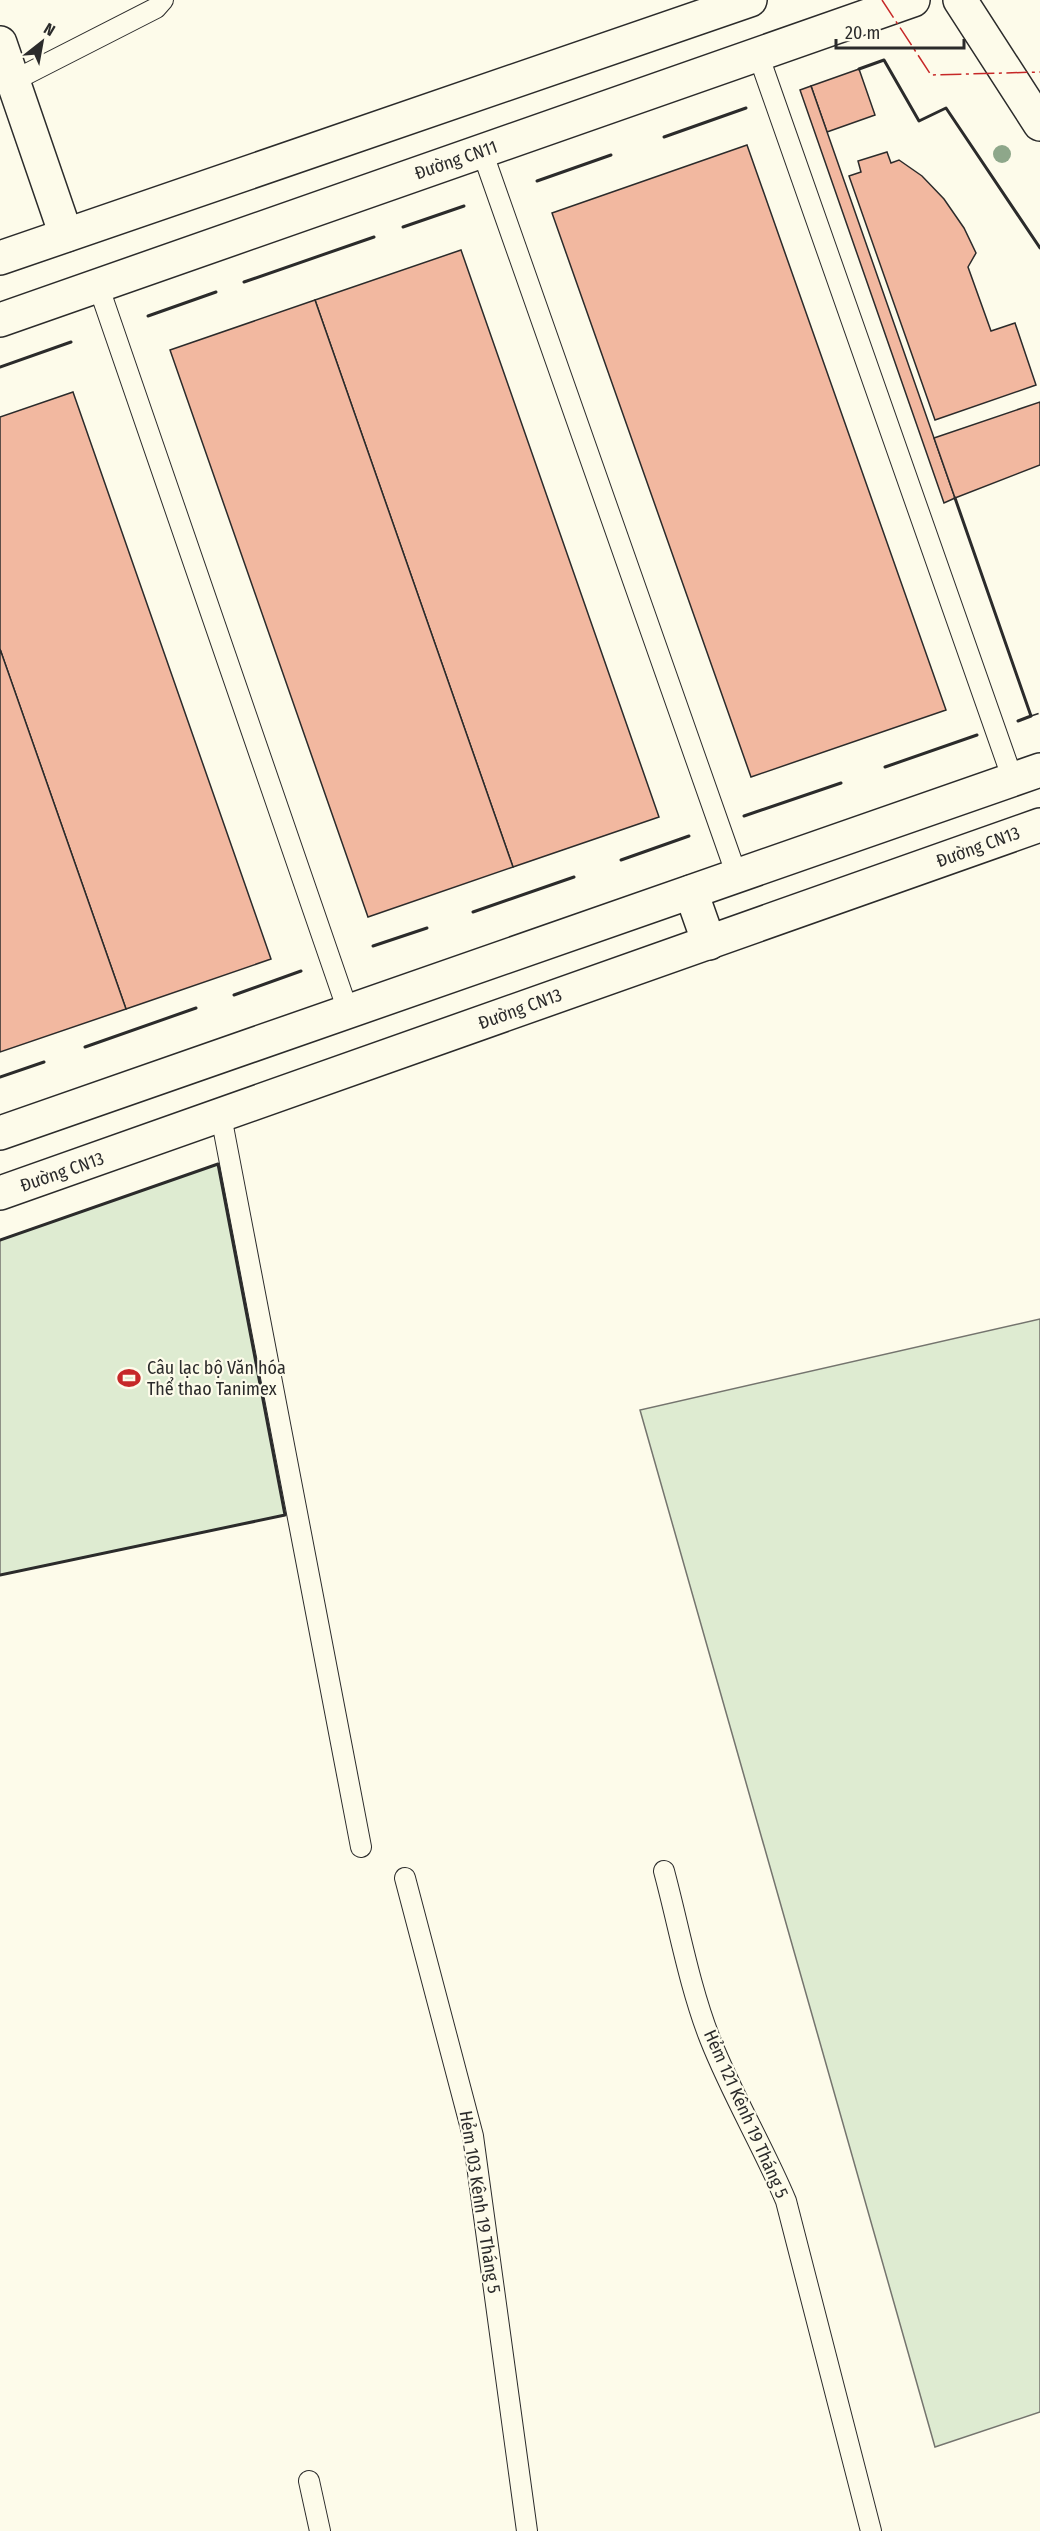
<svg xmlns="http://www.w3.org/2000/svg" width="1040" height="2531" viewBox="0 0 1040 2531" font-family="'Fira Sans Condensed',sans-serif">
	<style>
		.green { fill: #deebd1; stroke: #74746e; stroke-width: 1.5 }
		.building { fill: #f2b8a0; stroke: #2b2b2b; stroke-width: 1.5 }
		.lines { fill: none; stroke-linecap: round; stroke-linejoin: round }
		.service-casing { stroke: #2b2b2b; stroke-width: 22 }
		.minor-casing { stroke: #2b2b2b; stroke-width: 36 }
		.secondary-casing { stroke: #2b2b2b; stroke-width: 36 }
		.service { stroke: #fdfbea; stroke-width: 20 }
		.minor { stroke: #fdfbea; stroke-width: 33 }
		.secondary { stroke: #fdfbea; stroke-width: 33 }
		.fence { stroke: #2b2b2b; stroke-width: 1.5; stroke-dasharray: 8 3; stroke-linecap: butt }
		.wall { stroke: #2b2b2b; stroke-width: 3 }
		.power { stroke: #c62828; stroke-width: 1.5; stroke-dasharray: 21 4.5 3 4.5; stroke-linecap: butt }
		.tree { fill: #8ea78a }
		.labels { text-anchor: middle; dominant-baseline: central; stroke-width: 4.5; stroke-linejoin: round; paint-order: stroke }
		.street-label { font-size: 18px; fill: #2b2b2b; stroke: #fdfbea }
		.poi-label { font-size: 18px; fill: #2b2b2b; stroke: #fdfbea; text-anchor: start }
	</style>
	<rect width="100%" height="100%" fill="#fdfbea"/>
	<!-- green -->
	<g class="green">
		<polygon points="218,1164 285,1515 0,1575 0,1240"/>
		<polygon points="1040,1319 1040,2412 935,2447 640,1410"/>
	</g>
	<!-- building -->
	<g class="building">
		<polygon points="859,69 875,115 827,132 811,86"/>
		<polygon points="811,86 955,498 944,503 800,90"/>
		<polygon points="747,145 946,710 751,777 552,213"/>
		<polygon points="887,152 891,163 899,160 922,176 944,199 964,228 976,253 968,267 991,331 1015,323 1036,385 935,420 849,176 861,172 858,161"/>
		<polygon points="461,250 659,817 513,867 315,300"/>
		<polygon points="315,300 513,867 368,917 170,350"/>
		<polygon points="73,392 271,959 126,1009 0,649 0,417"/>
		<polygon points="1040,402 1040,465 955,498 934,438"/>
		<polygon points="0,649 126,1009 0,1052"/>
	</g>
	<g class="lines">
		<!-- service casing -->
		<g class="service-casing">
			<g id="service">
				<polyline points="758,54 1013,780"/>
				<polyline points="13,81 156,8 163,0"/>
				<polyline points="482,151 737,876"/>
				<polyline points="98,285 348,1011"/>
				<polyline points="221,1116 361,1847"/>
				<path d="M664 1871C679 1927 689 1985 710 2039 732 2095 763 2146 786 2201L871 2531"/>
				<polyline points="405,1878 473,2136 527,2531"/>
				<polyline points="309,2481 320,2531"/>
			</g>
		</g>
		<!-- minor casing -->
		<g class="minor-casing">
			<g id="minor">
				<polyline points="0,43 66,235"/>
				<polyline points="0,258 750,0"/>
				<polyline points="0,320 913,0"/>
				<polyline points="691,892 709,943"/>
				<polyline points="0,1133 1040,770"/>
				<polyline points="0,1193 1040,825"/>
			</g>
		</g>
		<!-- secondary casing -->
		<g class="secondary-casing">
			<polyline id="secondary" points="960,0 1040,124"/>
		</g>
		<!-- service -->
		<use href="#service" class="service"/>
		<!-- minor -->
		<use href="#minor" class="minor"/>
		<!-- secondary -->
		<use href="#secondary" class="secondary"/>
		<!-- fence -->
		<polyline class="fence" points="1031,716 1040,713"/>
		<!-- wall -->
		<g class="wall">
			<polyline points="859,69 884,60 919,121 946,108 1040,248"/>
			<polyline points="664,137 746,108"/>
			<polyline points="537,181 611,155"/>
			<polyline points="403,227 464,206"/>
			<polyline points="244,282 374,237"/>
			<polyline points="148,316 216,292"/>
			<polyline points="0,367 71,342"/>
			<polyline points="955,498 1031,716 1018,721"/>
			<polyline points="885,767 977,735"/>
			<polyline points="744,816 841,783"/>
			<polyline points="621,860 689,836"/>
			<polyline points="473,912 574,877"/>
			<polyline points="373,946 427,928"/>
			<polyline points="234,995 301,971"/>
			<polyline points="85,1047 196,1008"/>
			<polyline points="0,1077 44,1062"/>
			<polyline points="0,1240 218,1164 285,1515 0,1575"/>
		</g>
		<!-- power -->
		<polyline class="power" points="882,0 931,75 1040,72"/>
	</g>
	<!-- trees -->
	<circle class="tree" cx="1002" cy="154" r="9"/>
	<!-- icons -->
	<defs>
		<g id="stadium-bare" transform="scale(1.8)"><path d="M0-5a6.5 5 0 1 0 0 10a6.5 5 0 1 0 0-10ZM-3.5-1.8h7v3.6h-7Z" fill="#c62828" stroke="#fdfbea" stroke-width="2.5" paint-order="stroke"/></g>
	</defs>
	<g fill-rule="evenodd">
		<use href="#stadium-bare" x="129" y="1378"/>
	</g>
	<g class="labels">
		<!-- street labels -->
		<g class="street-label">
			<text transform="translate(456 160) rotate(-19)">Đường CN11</text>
			<text transform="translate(978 847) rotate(-20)">Đường CN13</text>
			<text transform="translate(520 1009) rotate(-20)">Đường CN13</text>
			<text transform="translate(62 1172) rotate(-19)">Đường CN13</text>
			<text transform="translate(746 2114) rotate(66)">Hẻm 121 Kênh 19 Tháng 5</text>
			<text transform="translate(480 2202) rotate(81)">Hẻm 103 Kênh 19 Tháng 5</text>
		</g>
		<!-- poi labels -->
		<g class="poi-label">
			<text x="147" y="1368">Câu lạc bộ Văn hóa<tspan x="147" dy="21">Thể thao Tanimex</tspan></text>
		</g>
	</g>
	<!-- north arrow -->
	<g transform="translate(42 42) rotate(31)" stroke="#fdfbea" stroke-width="4.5" paint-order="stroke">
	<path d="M0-4.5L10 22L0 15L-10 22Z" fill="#2b2b2b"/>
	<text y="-9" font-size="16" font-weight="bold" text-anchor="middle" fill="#2b2b2b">N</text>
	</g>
	<!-- scale -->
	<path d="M836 39v9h128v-9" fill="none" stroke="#2b2b2b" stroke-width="3"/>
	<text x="845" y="39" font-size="18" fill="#2b2b2b" stroke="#fdfbea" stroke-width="4.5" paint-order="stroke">20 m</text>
</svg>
